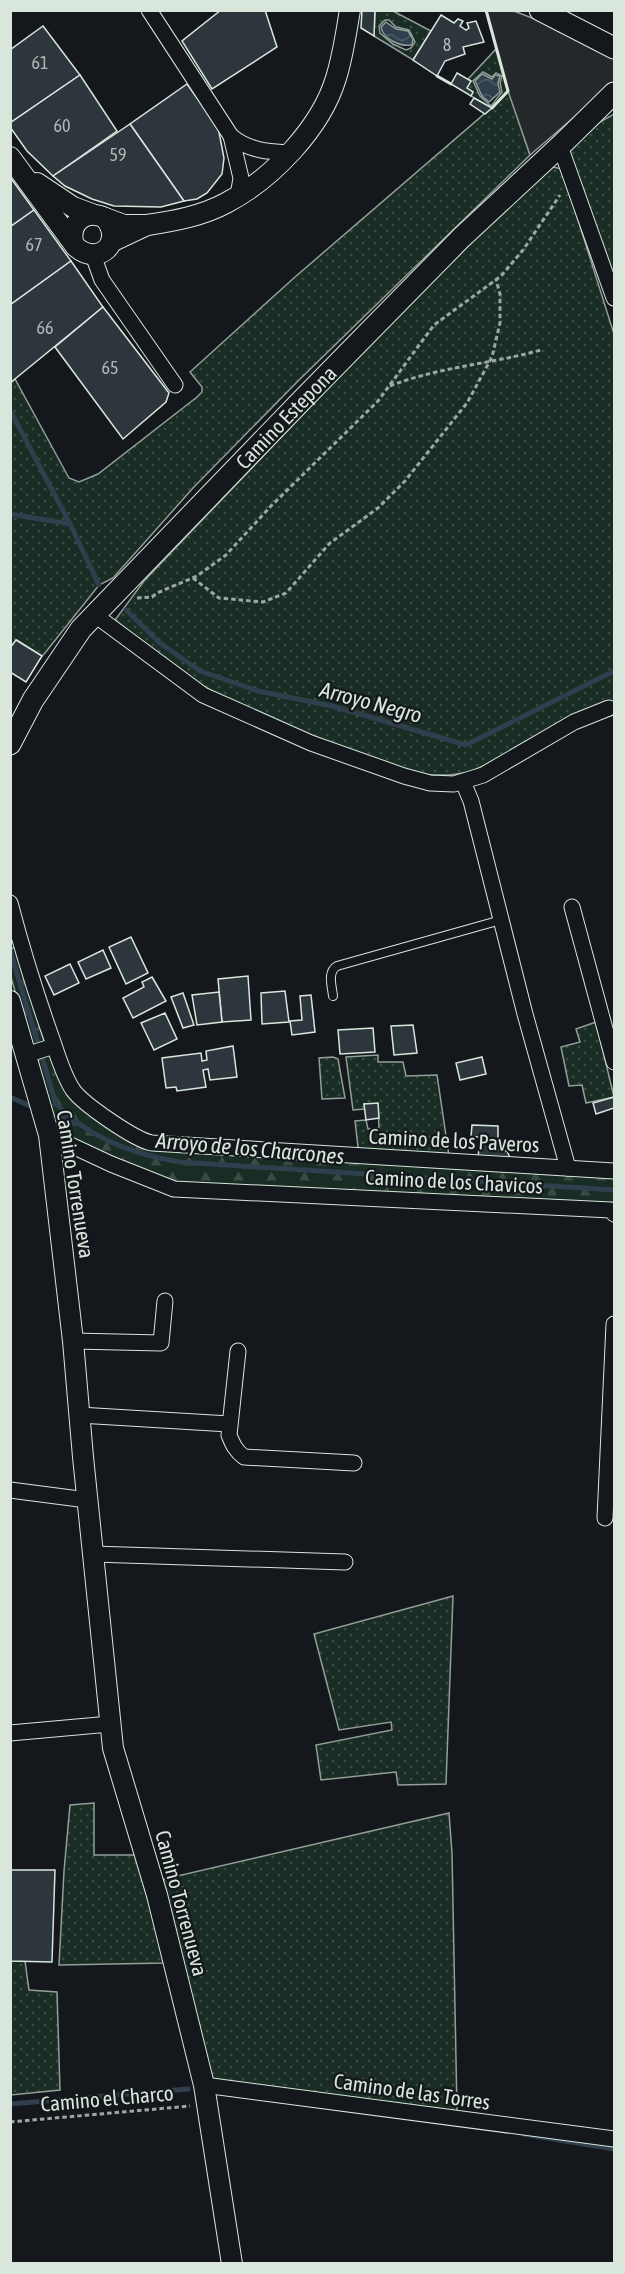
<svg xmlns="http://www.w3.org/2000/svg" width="625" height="2274" viewBox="0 0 625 2274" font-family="'Asap Condensed',sans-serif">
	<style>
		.grass { fill: url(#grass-dots); stroke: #939e99; stroke-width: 1.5; fill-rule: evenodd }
		.forest { fill: url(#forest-firs); stroke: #939e99; stroke-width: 1.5 }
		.parking { fill: #24282b; stroke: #939e99; stroke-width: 1.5 }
		.water { fill: url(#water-waves); stroke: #939e99; stroke-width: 1.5 }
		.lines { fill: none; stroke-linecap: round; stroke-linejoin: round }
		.stream { stroke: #2f3f4d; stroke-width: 5 }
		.building { fill: #2c363c; stroke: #d8e6dc; stroke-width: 1.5 }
		.service-casing { stroke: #d8e6dc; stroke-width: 10 }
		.minor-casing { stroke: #d8e6dc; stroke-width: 17 }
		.tertiary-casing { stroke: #d8e6dc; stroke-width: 22 }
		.secondary-casing { stroke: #d8e6dc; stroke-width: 23 }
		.path { stroke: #9da8a2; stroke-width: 3; stroke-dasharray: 4.5 3; stroke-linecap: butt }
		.service { stroke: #14181c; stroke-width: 8 }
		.minor { stroke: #14181c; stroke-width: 15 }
		.tertiary { stroke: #14181c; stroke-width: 20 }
		.secondary { stroke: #14181c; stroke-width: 21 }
		.wall { stroke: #d8e6dc; stroke-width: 3 }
		.labels { text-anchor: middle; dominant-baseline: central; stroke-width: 4.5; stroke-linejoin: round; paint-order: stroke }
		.number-label { font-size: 18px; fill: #adbab4 }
		.street-label { font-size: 21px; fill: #d8e6dc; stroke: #14181c }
		.water-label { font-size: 22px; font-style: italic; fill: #d8e6dc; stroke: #14181c }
	</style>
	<defs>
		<pattern id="grass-dots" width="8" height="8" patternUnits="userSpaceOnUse" patternTransform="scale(1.5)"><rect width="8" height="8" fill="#1a2d24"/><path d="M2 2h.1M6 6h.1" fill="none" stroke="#3b4b43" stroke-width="1.8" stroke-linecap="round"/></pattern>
		<pattern id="forest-firs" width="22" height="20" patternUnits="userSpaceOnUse" patternTransform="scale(1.5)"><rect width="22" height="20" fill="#1a2d24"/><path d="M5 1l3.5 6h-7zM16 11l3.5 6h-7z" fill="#3b4b43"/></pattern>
		<pattern id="water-waves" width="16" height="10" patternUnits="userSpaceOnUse" patternTransform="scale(1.5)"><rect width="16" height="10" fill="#2f3f4d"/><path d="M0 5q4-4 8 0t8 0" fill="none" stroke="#4c5b66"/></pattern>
	</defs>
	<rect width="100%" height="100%" fill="#14181c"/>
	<!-- grass -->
	<g class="grass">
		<path d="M375 11H393L431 31 413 60 374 36ZM385 20H389L396 27 409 30 415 42 411 48 406 50 393 44 380 33 379 26Z"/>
		<path d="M496 49 530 155 298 381 193 488 113 578 99 585 45 653 42 656 17 640 11 648V383L15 379 69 478 79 482 98 474 197 397 202 392V387L190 372 295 277 491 108 471 96 473 92 467 88 471 81 468 79ZM483 72 492 77 496 73 502 76 500 82 502 92 491 106 480 96 473 81Z"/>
		<polygon points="614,114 614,280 568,150 600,122"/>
		<polygon points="553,167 562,169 614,334 614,715 591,721 469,772 450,775 422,775 295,732 215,693 178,671 115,620 144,581 371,343 490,224"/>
		<polygon points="596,1022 614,1097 586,1103 582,1085 569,1086 561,1047 580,1042 576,1029"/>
		<polygon points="378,1055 378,1062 403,1062 406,1076 437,1075 449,1156 362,1150 358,1147 355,1121 366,1120 368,1129 379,1128 378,1104 364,1104 365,1109 353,1110 346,1057"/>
		<polygon points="333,1057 338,1059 345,1098 322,1099 319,1058"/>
		<polygon points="453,1596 446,1784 398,1785 396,1772 321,1780 316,1745 392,1730 391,1722 339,1730 314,1634"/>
		<polygon points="94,1803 94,1855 139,1855 165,1963 59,1965 64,1871 70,1805"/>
		<polygon points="449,1813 452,1853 457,2111 207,2080 160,1880"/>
		<polygon points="11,1961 25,1961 29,1990 57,1992 60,2090 11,2095"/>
	</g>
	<!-- forest -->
	<g class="forest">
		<polygon points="15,947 45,1044 31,1048 11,977 11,949"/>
		<polygon points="53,1051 66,1091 138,1144 614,1175 614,1204 177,1182 148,1174 74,1141 58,1130 51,1116 33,1057"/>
	</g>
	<!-- parking -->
	<polygon class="parking" points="486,11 514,11 578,36 614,58 614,83 530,155 508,91"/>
	<!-- water -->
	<g class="water">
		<path d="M386 22 396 29 408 31 413 39 412 45C400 47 383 39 381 27Z"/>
		<polygon points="482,74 492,79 495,75 500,76 498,83 500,92 489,102 482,96 475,81"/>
	</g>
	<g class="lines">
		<!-- stream -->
		<g class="stream">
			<polyline points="10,410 70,524"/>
			<polyline points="10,514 70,524 99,585"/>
			<polyline points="126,610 160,643 200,671 258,691 332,706 466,745 614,671"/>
			<path d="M10 950 56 1104C89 1138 135 1155 180 1162L614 1190"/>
			<polyline points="10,1097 30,1106"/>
			<polyline points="57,1116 75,1124"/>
			<polyline points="10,2104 188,2089"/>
			<polyline points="523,2134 614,2149"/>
		</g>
	</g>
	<!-- building -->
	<g class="building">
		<polygon points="221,10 265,10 277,47 212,89 182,41"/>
		<polygon points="362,10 375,10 374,36 361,28"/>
		<polygon points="441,15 454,23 458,19 463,21 460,26 466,30 469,28 467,23 476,21 484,42 463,47 465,54 445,61 437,76 413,60"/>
		<polygon points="43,26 80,75 10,123 10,50"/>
		<polygon points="457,73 471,81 467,88 473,92 471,96 451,84"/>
		<polygon points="80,75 117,131 53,176 27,151 10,127 10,123"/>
		<polygon points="187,84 218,127 224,158 222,174 207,193 197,199 184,201 130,124"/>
		<polygon points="474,98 492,108 485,114 470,104"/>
		<polygon points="130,124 184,201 161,207 114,206 92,199 65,186 53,176"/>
		<polygon points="10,177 34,210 10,227"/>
		<polygon points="34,210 71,261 10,305 10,227"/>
		<polygon points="71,261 103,307 10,383 10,305"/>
		<polygon points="103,307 169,393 166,402 123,439 55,347"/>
		<polygon points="16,640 42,656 26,682 10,672 10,648"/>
		<polygon points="131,937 148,973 126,984 109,947"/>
		<polygon points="103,950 111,968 86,979 78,962"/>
		<polygon points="70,964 79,983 54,995 45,976"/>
		<polygon points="248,976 251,1020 222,1022 218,979"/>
		<polygon points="152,977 166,1001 133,1018 123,998 144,987 142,982"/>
		<polygon points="285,991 289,1022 262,1024 261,993"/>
		<polygon points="219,992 222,1022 197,1025 192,995"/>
		<polygon points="183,993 194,1025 183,1028 171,997"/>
		<polygon points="311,995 315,1032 292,1035 290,1021 302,1020 300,996"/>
		<polygon points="165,1013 177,1039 154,1050 141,1023"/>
		<polygon points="413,1025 417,1053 394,1055 391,1026"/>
		<polygon points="373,1028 375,1052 340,1054 338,1030"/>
		<polygon points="233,1046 237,1077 210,1080 208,1069 203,1070 206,1087 177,1091 176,1087 166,1088 162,1058 201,1053 202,1061 207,1060 206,1051"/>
		<polygon points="482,1057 486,1074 460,1080 456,1063"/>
		<polygon points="614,1097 614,1108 596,1114 593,1103"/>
		<polygon points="378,1103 379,1118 366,1120 364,1104"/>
		<polygon points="472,1125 498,1126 498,1150 507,1151 511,1160 478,1158 480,1137 471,1137"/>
		<polygon points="10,1870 55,1870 52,1962 10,1961"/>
	</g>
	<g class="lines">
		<!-- service casing -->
		<g class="service-casing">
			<path id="service" d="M333 996C332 986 327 972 337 966L501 920"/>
		</g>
		<!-- minor casing -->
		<g class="minor-casing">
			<g id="minor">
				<path d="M149 10 231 136C249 151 269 152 292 153"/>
				<polyline points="231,136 241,178 238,196"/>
				<polyline points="560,146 614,298"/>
				<polyline points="93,255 102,280 175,385"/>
				<polyline points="95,615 203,695 311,743 404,776 430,783 454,784 483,775 574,722 609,708"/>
				<polyline points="463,782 471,801 525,1014 568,1168"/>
				<path d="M10 903C22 949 36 994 52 1039 58 1056 63 1075 73 1090 83 1104 135 1140 152 1143L614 1171"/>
				<polyline points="572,907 614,1062"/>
				<polyline points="26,1055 54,1046"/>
				<polyline points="49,1135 111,1164 174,1189 611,1210 614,1214"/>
				<polyline points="73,1341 161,1343 165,1301"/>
				<path d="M238 1351 229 1435C233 1445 236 1451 244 1457L354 1463"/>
				<polyline points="79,1415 229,1424"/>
				<polyline points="10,1490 87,1500"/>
				<polyline points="605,1518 614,1324"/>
				<polyline points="93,1554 345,1562"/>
				<polyline points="10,1733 110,1724"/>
				<polyline points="204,2085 614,2139"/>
			</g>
		</g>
		<!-- tertiary casing -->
		<g class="tertiary-casing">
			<g id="tertiary">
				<path d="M10 157 76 247C99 267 125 242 105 218 87 209 69 221 73 242"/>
				<polyline points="37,183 73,207 92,214"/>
				<polyline points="105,218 124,225 147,225 111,242"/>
				<path d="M147 225C174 221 202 216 226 203 272 179 321 128 336 78 343 56 346 33 350 10"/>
				<polyline points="10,1001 49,1135 73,1341 83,1457 113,1748 157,1895 204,2085 232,2264"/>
			</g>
		</g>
		<!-- secondary casing -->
		<g class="secondary-casing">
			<g id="secondary">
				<polyline points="540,10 614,48"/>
				<path id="s1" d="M10 744 33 700 81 629 302 400 461 238 560 146 614 93"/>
			</g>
		</g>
		<!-- path -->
		<g class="path">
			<polyline points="613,10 614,11"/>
			<path d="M390 386C438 367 491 364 541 350"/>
			<polyline points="193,578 219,598 263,602 286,593 330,543 378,508 405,481 467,403 492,357 500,323 500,294 496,280"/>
			<polyline points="137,598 152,597 157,593 197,576 226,555 271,506 378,401 434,325 501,276 523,250 560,195"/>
			<polyline points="10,2122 190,2106"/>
		</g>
		<!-- service -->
		<use href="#service" class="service"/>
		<!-- minor -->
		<use href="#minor" class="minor"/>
		<!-- tertiary -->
		<use href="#tertiary" class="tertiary"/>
		<!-- secondary -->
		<use href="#secondary" class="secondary"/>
		<!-- wall -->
		<g class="wall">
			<polyline points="486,10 508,91 492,108"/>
			<polyline points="437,76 451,84"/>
		</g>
	</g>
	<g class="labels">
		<!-- number labels -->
		<g class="number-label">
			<text x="447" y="44">8</text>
			<text x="40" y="62">61</text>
			<text x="62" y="125">60</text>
			<text x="118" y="154">59</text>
			<text x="34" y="244">67</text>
			<text x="45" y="327">66</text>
			<text x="110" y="367">65</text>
		</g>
		<!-- street labels -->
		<g class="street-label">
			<text stroke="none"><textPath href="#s1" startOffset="430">Camino Estepona</textPath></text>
			<text transform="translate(454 1140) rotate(3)">Camino de los Paveros</text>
			<text transform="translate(454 1181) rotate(3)">Camino de los Chavicos</text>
			<text transform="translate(76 1184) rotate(81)">Camino Torrenueva</text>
			<text transform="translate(182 1903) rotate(75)">Camino Torrenueva</text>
			<text transform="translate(412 2091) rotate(8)">Camino de las Torres</text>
			<text transform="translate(107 2098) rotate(-5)">Camino el Charco</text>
		</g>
		<!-- water labels -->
		<g class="water-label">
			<text transform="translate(371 702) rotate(15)">Arroyo Negro</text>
			<text transform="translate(250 1148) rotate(5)">Arroyo de los Charcones</text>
		</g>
	</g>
	<!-- border -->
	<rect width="625" height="2274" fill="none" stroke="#d8e6dc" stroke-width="24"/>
</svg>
